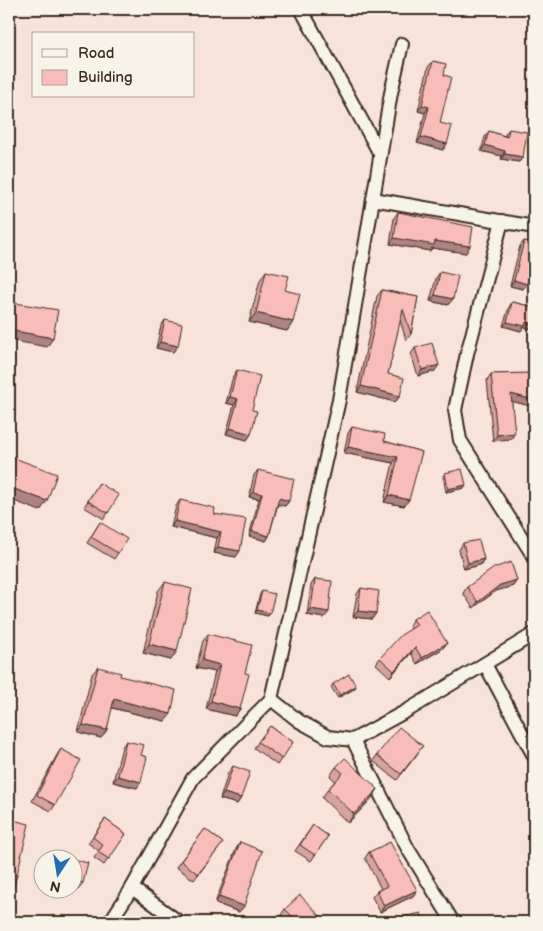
<svg xmlns="http://www.w3.org/2000/svg" width="543" height="931" viewBox="0 0 543 931" font-family="'Balsamiq Sans',sans-serif">
	<style>
		.lines { fill: none; stroke-linecap: round; stroke-linejoin: round }
		.minor-casing { stroke: #3b2a1e; stroke-width: 16 }
		.minor { stroke: #f7f3e8; stroke-width: 12 }
		.wall { fill: #d6a39f; stroke: #3b2a1e }
		.shaded-wall { fill: #ae8482; stroke: #3b2a1e }
		.building { fill: #f9bdb9; stroke: #3b2a1e }
	</style>
	<rect width="100%" height="100%" fill="#f8e3da"/>
	<filter id="ink" filterUnits="userSpaceOnUse"><feTurbulence type="fractalNoise" baseFrequency=".02" numOctaves="2"/><feDisplacementMap in="SourceGraphic" scale="10" xChannelSelector="R" yChannelSelector="G"/><feConvolveMatrix kernelMatrix="1 2 1 2 8 2 1 2 1" color-interpolation-filters="sRGB"/></filter>
	<g filter="url(#ink)">
		<g class="lines">
			<!-- minor casing -->
			<g class="minor-casing">
				<g id="minor">
					<polyline points="301,9 380,154"/>
					<polyline points="373,199 534,227"/>
					<polyline points="502,221 467,354 455,410 460,440 534,557"/>
					<polyline points="485,664 534,756"/>
					<polyline points="271,699 299,721 328,737 353,740 410,709 534,634"/>
					<polyline points="353,740 408,849 453,922"/>
					<polyline points="132,888 179,922"/>
					<polyline points="110,922 132,888 193,778 271,699 339,400 391,93 402,44"/>
				</g>
			</g>
			<!-- minor -->
			<use href="#minor" class="minor"/>
		</g>
		<!-- wall -->
		<g class="wall">
			<polygon points="433,61 444,75 440,123 443,150 417,143 425,113 418,111 428,67"/>
			<polygon points="509,129 523,157 519,162 501,159 502,156 481,151 485,137 489,131 505,136 505,134"/>
			<polygon points="398,212 466,253 432,248 430,251 390,244 394,218"/>
			<polygon points="524,241 534,243 534,269 531,268 527,284 523,289 510,286 520,246"/>
			<polygon points="266,271 285,290 293,322 287,331 249,322 260,280"/>
			<polygon points="440,272 448,305 430,301 436,278"/>
			<polygon points="382,290 418,297 411,334 406,340 400,320 388,374 400,396 395,402 357,392 377,296"/>
			<polygon points="512,302 534,307 534,330 524,327 521,331 503,326 509,307"/>
			<polygon points="165,320 173,352 156,348 161,326"/>
			<polygon points="415,348 435,371 418,376 411,354"/>
			<polygon points="237,370 251,434 247,440 226,434 234,405 226,403 233,376"/>
			<polygon points="491,374 534,374 534,407 512,401 511,439 493,441 487,380"/>
			<polygon points="352,427 384,441 422,452 404,506 384,502 393,463 344,453 348,433"/>
			<polygon points="258,470 289,501 285,506 278,504 269,536 266,541 249,536 259,499 249,497 254,475"/>
			<polygon points="445,473 464,488 446,492 443,476"/>
			<polygon points="99,483 108,513 104,519 84,507"/>
			<polygon points="180,500 214,514 236,557 214,553 217,538 171,527 176,506"/>
			<polygon points="100,522 118,553 114,559 87,543"/>
			<polygon points="463,543 484,559 480,565 464,569 459,550"/>
			<polygon points="315,579 324,618 307,615 311,585"/>
			<polygon points="517,580 513,586 496,591 473,608 463,593 467,587"/>
			<polygon points="165,582 171,660 143,653 158,591"/>
			<polygon points="361,588 376,613 372,619 353,617 357,594"/>
			<polygon points="262,591 270,613 268,616 255,613 260,594"/>
			<polygon points="413,619 447,643 442,649 417,664 411,653 390,677 376,664 380,658 411,629 409,625"/>
			<polygon points="208,634 245,673 240,709 235,716 206,709 215,672 196,668 203,641"/>
			<polygon points="98,667 120,676 165,721 112,708 101,738 78,732 92,674"/>
			<polygon points="333,684 356,686 354,689 338,698 331,687"/>
			<polygon points="270,726 293,742 277,765 254,748"/>
			<polygon points="126,741 141,755 137,788 113,782 122,747"/>
			<polygon points="61,749 55,805 51,811 32,801 57,755"/>
			<polygon points="419,752 397,780 373,761 377,755"/>
			<polygon points="233,766 241,798 237,804 220,799 228,773"/>
			<polygon points="336,767 378,789 372,798 348,823 322,798 328,789 335,781 330,776"/>
			<polygon points="105,819 126,834 104,865 94,858 99,851 88,843"/>
			<polygon points="313,825 328,836 311,861 295,851"/>
			<polygon points="205,829 223,843 194,880 176,867"/>
			<polygon points="240,842 244,906 239,912 215,903 236,849"/>
			<polygon points="369,852 417,890 413,896 380,912 372,897 377,891 381,889 365,858"/>
			<polygon points="285,909 326,922 288,922 281,915"/>
		</g>
		<!-- shaded-wall -->
		<g class="shaded-wall">
			<polygon points="422,105 429,107 425,113 418,111"/>
			<polygon points="421,137 447,144 443,150 417,143"/>
			<polygon points="485,145 505,151 502,156 481,151"/>
			<polygon points="505,154 523,157 519,162 501,159"/>
			<polygon points="394,238 435,241 470,246 466,253 432,248 430,251 390,244"/>
			<polygon points="533,263 534,263 534,269 529,268"/>
			<polygon points="514,280 527,284 523,289 510,286"/>
			<polygon points="435,295 453,299 448,305 430,301"/>
			<polygon points="256,313 293,322 287,331 249,322"/>
			<polygon points="507,322 526,322 534,324 534,330 524,327 521,331 503,326"/>
			<polygon points="9,330 53,338 47,347 9,340"/>
			<polygon points="160,342 178,346 173,352 156,348"/>
			<polygon points="439,365 435,371 418,376 422,370"/>
			<polygon points="361,386 400,396 395,402 357,392"/>
			<polygon points="511,394 534,400 534,407 507,400"/>
			<polygon points="230,397 238,399 234,405 226,403"/>
			<polygon points="230,428 251,434 247,440 226,434"/>
			<polygon points="515,433 511,439 493,441 497,435"/>
			<polygon points="348,447 398,457 393,463 344,453"/>
			<polygon points="466,485 464,488 446,492 448,489"/>
			<polygon points="9,487 47,501 40,511 9,499"/>
			<polygon points="253,492 262,494 259,499 249,497"/>
			<polygon points="389,495 409,500 404,506 384,502"/>
			<polygon points="279,498 289,501 285,506 275,504"/>
			<polygon points="175,521 221,532 217,538 171,527"/>
			<polygon points="252,531 269,536 266,541 249,536"/>
			<polygon points="218,547 240,551 236,557 214,553"/>
			<polygon points="484,559 480,565 464,569 468,563"/>
			<polygon points="517,580 513,586 496,591 473,608 478,602 500,585"/>
			<polygon points="311,609 329,612 324,618 307,615"/>
			<polygon points="257,610 270,613 268,616 255,613"/>
			<polygon points="358,611 376,613 372,619 353,617"/>
			<polygon points="447,643 442,649 417,664 422,658"/>
			<polygon points="149,644 177,651 171,660 143,653"/>
			<polygon points="415,647 411,653 390,677 394,671"/>
			<polygon points="202,660 220,665 215,672 196,668"/>
			<polygon points="356,686 354,689 338,698 340,695"/>
			<polygon points="114,699 171,714 165,721 109,707"/>
			<polygon points="211,701 240,709 235,716 206,709"/>
			<polygon points="83,725 107,730 101,738 78,732"/>
			<polygon points="118,776 141,782 137,788 113,782"/>
			<polygon points="378,789 372,798 348,823 354,814"/>
			<polygon points="224,793 241,798 237,804 220,799"/>
			<polygon points="72,880 83,883 78,889 72,887"/>
			<polygon points="9,889 13,891 9,897"/>
			<polygon points="417,890 413,896 380,912 384,906"/>
			<polygon points="219,897 244,906 239,912 215,903"/>
		</g>
		<!-- building -->
		<g class="building">
			<polygon points="433,61 446,64 444,75 451,77 440,123 452,126 447,144 421,137 429,107 422,105"/>
			<polygon points="509,129 527,132 523,157 505,154 505,151 485,145 489,131 507,137"/>
			<polygon points="398,212 473,227 470,246 435,241 434,245 394,238"/>
			<polygon points="524,241 534,243 534,263 533,263 527,284 514,280"/>
			<polygon points="266,271 289,276 285,290 300,294 293,322 256,313"/>
			<polygon points="440,272 458,276 453,299 435,295"/>
			<polygon points="382,290 418,297 411,334 403,309 388,374 404,378 400,396 361,386"/>
			<polygon points="9,302 58,310 53,338 9,330"/>
			<polygon points="512,302 534,307 534,324 526,322 525,326 507,322"/>
			<polygon points="165,320 182,324 178,346 160,342"/>
			<polygon points="432,343 439,365 422,370 415,348"/>
			<polygon points="237,370 260,376 252,410 257,411 251,434 230,428 238,399 230,397"/>
			<polygon points="530,373 534,374 534,400 511,394 515,433 497,435 491,374"/>
			<polygon points="352,427 385,434 384,441 422,452 409,500 389,495 398,457 348,447"/>
			<polygon points="9,456 57,474 47,501 9,487"/>
			<polygon points="462,469 466,485 448,489 445,473"/>
			<polygon points="258,470 294,479 289,501 279,498 269,536 252,531 262,494 253,492"/>
			<polygon points="99,483 119,495 108,513 88,501"/>
			<polygon points="180,500 215,508 214,514 246,519 240,551 218,547 221,532 175,521"/>
			<polygon points="100,522 127,539 118,553 91,537"/>
			<polygon points="479,540 484,559 468,563 463,543"/>
			<polygon points="511,562 517,580 500,585 478,602 467,587 494,568"/>
			<polygon points="315,579 332,581 329,612 311,609"/>
			<polygon points="165,582 192,589 177,651 149,644"/>
			<polygon points="361,588 379,591 376,613 358,611"/>
			<polygon points="262,591 275,594 270,613 257,610"/>
			<polygon points="427,610 447,643 422,658 415,647 394,671 380,658 401,635 417,625 413,619"/>
			<polygon points="208,634 252,645 245,673 249,674 240,709 211,701 220,665 202,660"/>
			<polygon points="98,667 121,673 120,676 176,690 171,714 114,699 107,730 83,725"/>
			<polygon points="349,674 356,686 340,695 333,684"/>
			<polygon points="270,726 293,742 282,759 258,742"/>
			<polygon points="399,727 423,746 401,774 377,755"/>
			<polygon points="126,741 144,745 141,755 147,757 141,782 118,776"/>
			<polygon points="61,749 81,760 55,805 37,795"/>
			<polygon points="345,758 378,789 354,814 328,789 343,773 336,767"/>
			<polygon points="233,766 250,772 241,798 224,793"/>
			<polygon points="9,819 29,824 13,891 9,889"/>
			<polygon points="105,819 126,834 109,859 98,852 103,845 93,837"/>
			<polygon points="313,825 328,836 315,855 300,845"/>
			<polygon points="205,829 223,843 198,874 181,861"/>
			<polygon points="240,842 262,851 244,906 219,897"/>
			<polygon points="390,842 417,890 384,906 377,891 387,886 369,852"/>
			<polygon points="54,854 71,858 53,858"/>
			<polygon points="72,859 88,863 83,883 72,880"/>
			<polygon points="300,895 326,922 298,922 285,909"/>
			<polygon points="421,913 423,922 398,922 398,918"/>
			<polygon points="142,916 151,922 138,922"/>
		</g>
	</g>
	<!-- margin -->
	<rect width="543" height="931" fill="none" stroke="#f7f3e8" stroke-width="30"/>
	<rect x="15" y="15" width="513" height="901" fill="none" stroke="#3b2a1e" stroke-width="2" filter="url(#ink)"/>
	<!-- legend -->
	<rect x="32" y="32" width="162" height="65" fill="#f7f3e8" stroke="#aca397"/>
	<rect x="42" y="49" width="25" height="8" fill="#f7f3e8" stroke="#aca397"/>
	<text x="78" y="58" font-size="15" fill="#3b2a1e">Road</text>
	<rect x="42" y="70" width="25" height="15" fill="#f9bdb9" stroke="#aca397"/>
	<text x="78" y="82" font-size="15" fill="#3b2a1e">Building</text>
	<!-- north arrow -->
	<g transform="translate(58 874) rotate(192)"><circle r="24" fill="#f7f3e8" stroke="#aca397"/>
	<path d="M0-4L9 19L0 12L-9 19Z" fill="#1f6fb2"/>
	<text y="-8" font-size="14" font-weight="bold" text-anchor="middle" fill="#3b2a1e">N</text>
	</g>
</svg>
